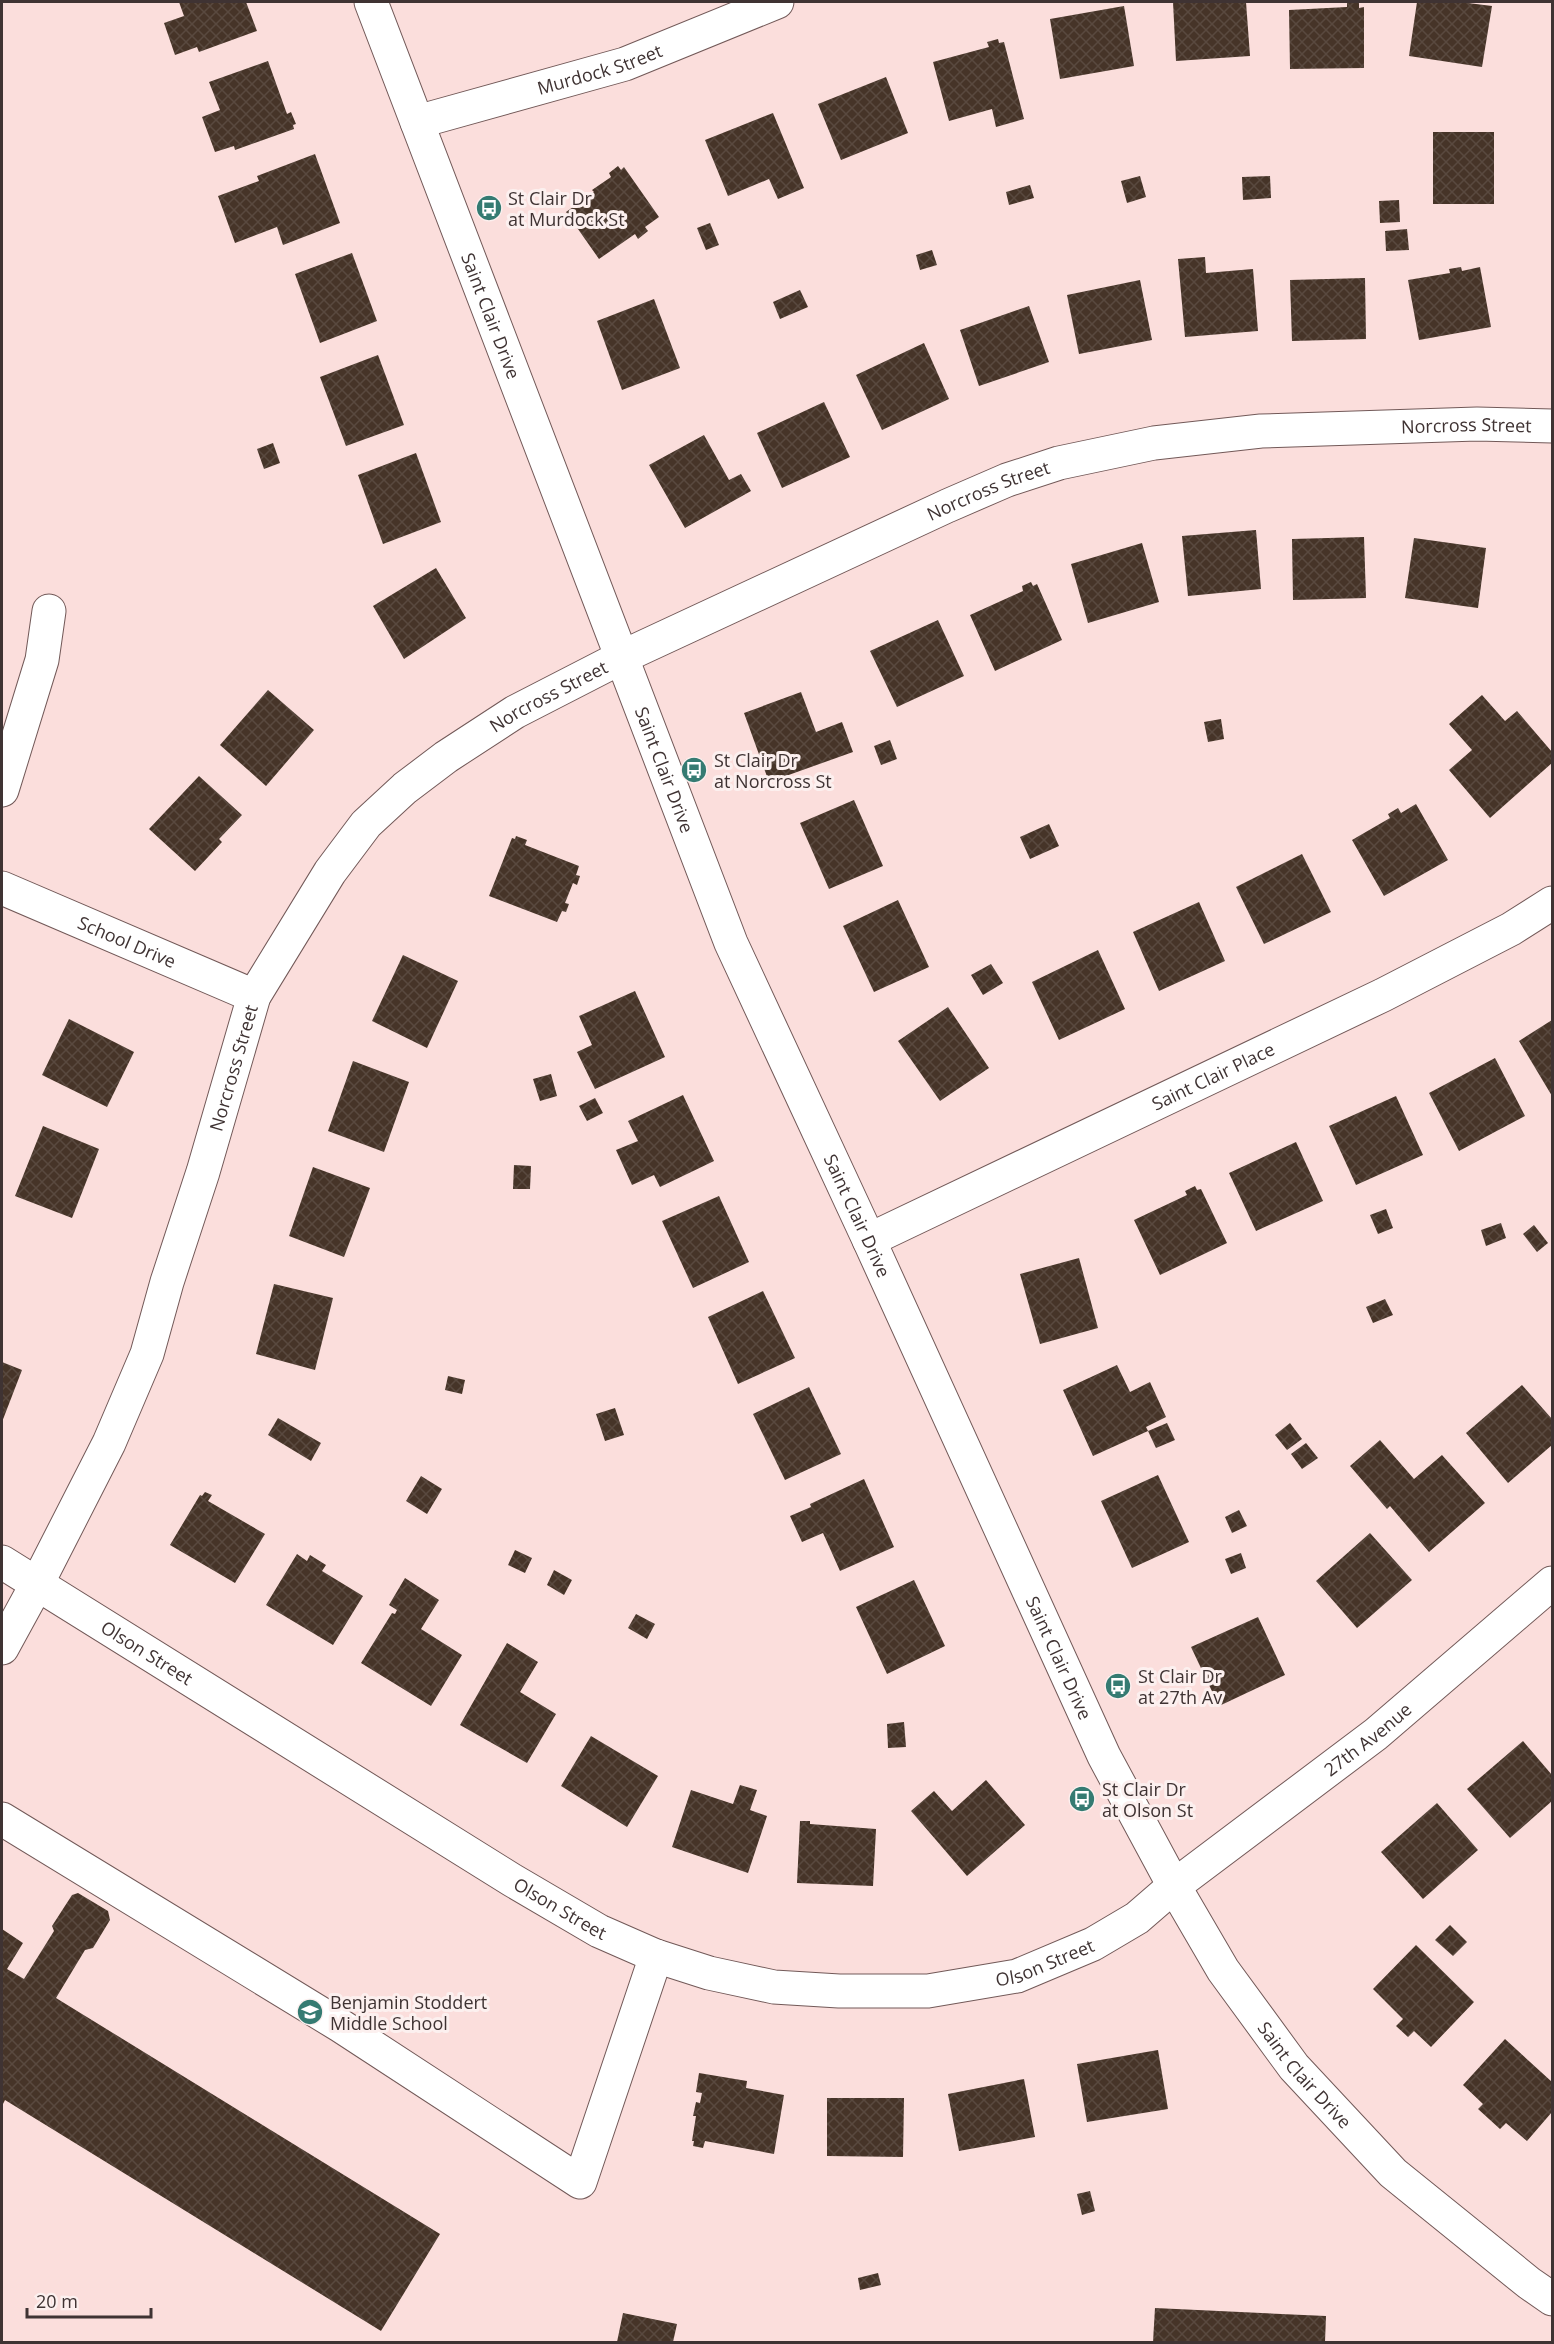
<svg xmlns="http://www.w3.org/2000/svg" width="1554" height="2344" viewBox="0 0 1554 2344" font-family="'Open Sans',sans-serif">
	<style>
		.building { fill: url(#building-cross-hatch) }
		.lines { fill: none; stroke-linecap: round; stroke-linejoin: round }
		.minor-casing { stroke: #725958; stroke-width: 35 }
		.minor { stroke: #fff; stroke-width: 33 }
		.labels { text-anchor: middle; dominant-baseline: central; stroke-width: 6; stroke-linejoin: round; paint-order: stroke }
		.street-label { font-size: 18px; fill: #3f3333; stroke: #fcf0ef }
		.poi-label { font-size: 18px; fill: #3f3333; stroke: #fcf0ef; text-anchor: start }
	</style>
	<defs>
		<pattern id="building-cross-hatch" width="8" height="8" patternUnits="userSpaceOnUse" patternTransform="scale(1.5)"><rect width="8" height="8" fill="#463428"/><path d="M0 0l8 8M0 8l8-8" fill="none" stroke="#59493f"/></pattern>
	</defs>
	<rect width="100%" height="100%" fill="#fbdedc"/>
	<!-- building -->
	<g class="building">
		<polygon points="179,2 246,2 257,31 199,52 197,47 175,55 164,23 184,16"/>
		<polygon points="1173,2 1246,2 1250,56 1176,61"/>
		<polygon points="1417,2 1460,2 1492,6 1482,67 1409,56"/>
		<polygon points="1347,3 1359,3 1359,8 1364,7 1364,68 1290,69 1289,10 1347,7"/>
		<polygon points="1124,6 1134,66 1060,79 1050,19"/>
		<polygon points="998,39 999,43 1004,42 1024,119 996,127 992,109 949,121 933,62 989,47 987,42"/>
		<polygon points="268,61 287,114 291,112 296,124 293,125 294,129 235,150 234,146 215,152 202,117 220,110 209,82"/>
		<polygon points="886,77 908,133 841,160 818,104"/>
		<polygon points="773,113 804,188 778,199 769,179 728,196 705,140"/>
		<rect x="1433" y="132" width="61" height="72"/>
		<polygon points="315,154 340,223 283,245 277,227 235,243 218,196 259,181 257,176"/>
		<polygon points="618,166 621,170 624,167 659,217 645,227 648,231 638,239 635,234 599,259 566,212 594,192 592,190 611,177 609,173"/>
		<polygon points="1140,176 1146,197 1127,203 1121,181"/>
		<polygon points="1270,176 1271,198 1243,200 1242,177"/>
		<polygon points="1030,185 1034,198 1009,205 1006,192"/>
		<polygon points="1399,200 1400,222 1380,223 1379,201"/>
		<polygon points="710,223 719,245 706,250 697,228"/>
		<polygon points="1407,229 1409,250 1386,251 1385,231"/>
		<polygon points="932,250 937,265 920,270 916,255"/>
		<polygon points="352,253 377,321 320,343 295,274"/>
		<polygon points="1205,257 1206,273 1253,269 1258,331 1185,337 1178,259"/>
		<polygon points="1461,267 1462,271 1480,267 1491,327 1419,340 1408,280 1450,273 1449,269"/>
		<polygon points="1365,278 1366,339 1292,341 1290,280"/>
		<polygon points="1140,280 1152,340 1079,354 1067,295"/>
		<polygon points="800,290 808,307 780,319 773,302"/>
		<polygon points="654,299 680,368 622,390 597,321"/>
		<polygon points="1029,306 1049,362 979,386 960,330"/>
		<polygon points="924,343 949,399 882,430 856,375"/>
		<polygon points="378,355 404,425 346,446 320,377"/>
		<polygon points="824,402 850,457 782,488 757,433"/>
		<polygon points="704,435 729,480 741,474 751,491 685,528 649,465"/>
		<polygon points="273,443 280,463 264,469 257,449"/>
		<polygon points="416,453 441,522 383,544 358,475"/>
		<polygon points="1256,530 1261,589 1188,596 1182,536"/>
		<polygon points="1364,537 1366,598 1293,600 1292,539"/>
		<polygon points="1414,538 1486,548 1478,608 1405,598"/>
		<polygon points="1142,543 1159,602 1088,623 1071,564"/>
		<polygon points="436,568 466,618 404,659 373,606"/>
		<polygon points="1031,582 1033,586 1037,584 1062,640 995,671 970,615 1023,591 1022,586"/>
		<polygon points="938,620 964,676 897,707 870,651"/>
		<polygon points="268,690 314,730 266,786 220,745"/>
		<polygon points="801,692 816,732 842,722 853,752 769,782 744,713"/>
		<polygon points="1482,695 1505,721 1517,711 1552,752 1552,763 1490,818 1449,770 1472,750 1449,724"/>
		<polygon points="1221,719 1224,739 1208,742 1204,722"/>
		<polygon points="890,740 897,759 881,765 874,746"/>
		<polygon points="199,776 242,815 219,839 222,842 195,871 149,829"/>
		<polygon points="854,800 883,866 829,889 800,823"/>
		<polygon points="1416,804 1448,860 1384,896 1352,840 1390,818 1388,814 1398,808 1401,813"/>
		<polygon points="1049,824 1059,846 1030,859 1020,837"/>
		<polygon points="516,836 527,840 525,845 579,866 576,875 580,876 577,885 573,883 565,903 569,904 566,912 562,911 557,922 489,896 512,838 515,839"/>
		<polygon points="1302,854 1331,912 1264,944 1236,887"/>
		<polygon points="898,900 929,967 874,992 843,926"/>
		<polygon points="1199,902 1225,961 1159,991 1133,932"/>
		<polygon points="1098,950 1125,1009 1059,1040 1032,982"/>
		<polygon points="403,955 458,981 427,1048 372,1021"/>
		<polygon points="991,964 1003,983 983,995 971,975"/>
		<polygon points="635,991 665,1057 595,1089 577,1052 592,1045 579,1016"/>
		<polygon points="948,1007 989,1068 940,1101 898,1041"/>
		<polygon points="69,1019 134,1052 107,1107 42,1075"/>
		<polygon points="1552,1020 1552,1096 1519,1041"/>
		<polygon points="1495,1058 1525,1116 1459,1151 1429,1093"/>
		<polygon points="353,1061 409,1082 384,1152 328,1131"/>
		<polygon points="551,1074 557,1096 540,1101 533,1079"/>
		<polygon points="683,1095 714,1161 660,1187 654,1175 632,1185 616,1150 638,1141 628,1121"/>
		<polygon points="1396,1096 1423,1155 1356,1185 1329,1126"/>
		<polygon points="595,1098 603,1113 587,1121 579,1106"/>
		<polygon points="43,1126 99,1149 72,1218 15,1196"/>
		<polygon points="1296,1142 1323,1201 1256,1231 1229,1173"/>
		<polygon points="514,1165 531,1166 530,1189 513,1189"/>
		<polygon points="313,1167 370,1188 344,1257 289,1236"/>
		<polygon points="1195,1186 1197,1190 1201,1189 1227,1243 1160,1275 1134,1220 1187,1195 1185,1191"/>
		<polygon points="719,1196 749,1262 693,1288 662,1221"/>
		<polygon points="1386,1209 1393,1228 1378,1234 1370,1215"/>
		<polygon points="1501,1223 1506,1238 1486,1246 1481,1230"/>
		<polygon points="1534,1225 1548,1243 1537,1252 1523,1234"/>
		<polygon points="1079,1258 1098,1328 1040,1344 1020,1274"/>
		<polygon points="274,1284 333,1298 315,1370 256,1354"/>
		<polygon points="763,1291 795,1358 738,1384 708,1317"/>
		<polygon points="1385,1299 1393,1315 1373,1323 1366,1307"/>
		<polygon points="2,1362 22,1370 2,1422"/>
		<polygon points="1117,1365 1130,1392 1150,1382 1166,1417 1146,1427 1148,1431 1093,1456 1063,1390"/>
		<polygon points="448,1376 465,1380 462,1394 445,1390"/>
		<polygon points="1522,1385 1552,1419 1552,1445 1508,1483 1466,1433"/>
		<polygon points="809,1387 841,1454 785,1480 753,1414"/>
		<polygon points="615,1408 624,1435 605,1441 596,1414"/>
		<polygon points="278,1418 321,1443 311,1461 268,1435"/>
		<polygon points="1167,1423 1175,1440 1156,1448 1148,1431"/>
		<polygon points="1290,1423 1302,1439 1287,1450 1275,1435"/>
		<polygon points="1380,1440 1414,1479 1442,1455 1485,1503 1429,1552 1390,1506 1387,1509 1350,1466"/>
		<polygon points="1306,1443 1318,1458 1302,1469 1291,1454"/>
		<polygon points="1158,1475 1189,1542 1132,1568 1101,1501"/>
		<polygon points="421,1476 442,1489 427,1514 406,1501"/>
		<polygon points="864,1479 894,1547 840,1571 823,1533 802,1542 790,1516 811,1507 810,1504"/>
		<polygon points="205,1492 212,1495 208,1501 265,1534 235,1583 170,1545 200,1495 202,1496"/>
		<polygon points="1239,1510 1247,1526 1232,1533 1225,1517"/>
		<polygon points="1370,1533 1412,1580 1357,1628 1316,1581"/>
		<polygon points="515,1550 532,1558 525,1573 508,1565"/>
		<polygon points="1241,1553 1246,1568 1231,1574 1225,1559"/>
		<polygon points="297,1554 307,1561 310,1555 326,1565 322,1571 363,1596 333,1645 266,1605"/>
		<polygon points="554,1570 572,1580 564,1595 547,1585"/>
		<polygon points="405,1578 439,1600 421,1629 462,1655 431,1706 361,1663 392,1613 395,1614 397,1610 389,1605"/>
		<polygon points="914,1580 945,1646 887,1674 856,1607"/>
		<polygon points="636,1614 655,1624 647,1639 628,1628"/>
		<polygon points="1258,1617 1285,1675 1219,1706 1191,1647"/>
		<polygon points="507,1643 538,1662 520,1692 556,1714 527,1763 460,1725"/>
		<polygon points="904,1722 906,1747 888,1748 887,1724"/>
		<polygon points="591,1736 658,1776 627,1827 561,1786"/>
		<polygon points="1523,1741 1552,1775 1552,1801 1510,1838 1467,1789"/>
		<polygon points="986,1780 1025,1825 967,1876 911,1811 934,1791 952,1811"/>
		<polygon points="740,1785 757,1790 750,1810 767,1816 748,1873 672,1847 691,1790 733,1804"/>
		<polygon points="1437,1803 1478,1850 1423,1899 1381,1852"/>
		<polygon points="800,1821 810,1821 810,1824 876,1829 873,1886 797,1883"/>
		<polygon points="78,1893 108,1911 110,1920 93,1948 85,1950 56,1998 440,2234 381,2331 5,2100 2,2106 2,1929 23,1943 7,1969 24,1979 54,1931 52,1926 72,1895"/>
		<polygon points="1450,1925 1467,1942 1453,1956 1435,1940"/>
		<polygon points="1416,1945 1474,2002 1431,2047 1414,2031 1408,2037 1396,2026 1403,2019 1373,1989"/>
		<polygon points="1505,2039 1552,2082 1552,2112 1527,2141 1506,2123 1500,2129 1478,2109 1483,2104 1463,2085"/>
		<polygon points="1158,2050 1168,2109 1087,2122 1077,2064"/>
		<polygon points="699,2073 747,2081 746,2088 784,2095 774,2154 705,2141 703,2148 693,2146 694,2141 692,2141 696,2116 693,2116 696,2102 700,2103 702,2093 696,2092"/>
		<polygon points="1024,2079 1035,2137 959,2151 948,2094"/>
		<polygon points="827,2098 904,2098 903,2157 827,2156"/>
		<polygon points="1090,2191 1095,2211 1082,2215 1077,2194"/>
		<polygon points="878,2273 881,2285 860,2290 858,2278"/>
		<polygon points="1155,2308 1326,2316 1325,2342 1153,2342"/>
		<polygon points="623,2313 677,2324 673,2342 617,2342"/>
	</g>
	<g class="lines">
		<!-- minor casing -->
		<g class="minor-casing">
			<g id="minor">
				<path id="s1" d="M371 2 731 943 869 1240 1104 1756 1174 1886 1223 1970 1294 2067 1393 2173 1529 2283 1552 2299"/>
				<path id="s2" d="M417 122 625 64 777 2"/>
				<polyline points="2,790 42,660 49,611"/>
				<path id="s3" d="M2 888 254 996"/>
				<path id="s4" d="M869 1240 1383 995 1511 929 1552 903"/>
				<path id="s5" d="M2 1562 512 1880 599 1931 656 1956 709 1973 774 1987 839 1991H928L1017 1976 1093 1944 1137 1918 1174 1886 1376 1734 1552 1583"/>
				<path id="s6" d="M2 1648 37 1584 109 1443 147 1354 167 1282 203 1172 254 996 330 872 366 824 405 788 446 757 515 712 622 657 947 506 1007 480 1059 463 1154 443 1261 431 1477 424 1552 426"/>
				<polyline points="2,1819 341,2026 580,2182 656,1956"/>
			</g>
		</g>
		<!-- minor -->
		<use href="#minor" class="minor"/>
	</g>
	<!-- icons -->
	<defs>
		<g id="bus-disc" transform="scale(1.35)"><circle r="9.5" fill="#357b72" stroke="#fcf0ef"/><path d="M-5-6H5V4H4V6H2V4H-2V6H-4V4H-5ZM-3.5-4V0h7V-4ZM-3.5 1.2v1.5H-2V1.2ZM2 1.2v1.5H3.5V1.2Z" fill="#fff"/></g>
		<g id="school-disc" transform="scale(1.35)"><circle r="9.5" fill="#357b72" stroke="#fcf0ef"/><path d="M0-5L7-2L0 1L-7-2ZM-4 1L0 2.5L4 1V4Q0 6-4 4Z" fill="#fff"/></g>
	</defs>
	<g fill-rule="evenodd">
		<use href="#bus-disc" x="489" y="208"/>
		<use href="#bus-disc" x="694" y="770"/>
		<use href="#bus-disc" x="1118" y="1686"/>
		<use href="#bus-disc" x="1082" y="1799"/>
		<use href="#school-disc" x="310" y="2012"/>
	</g>
	<g class="labels">
		<!-- street labels -->
		<g class="street-label">
			<text stroke="none"><textPath href="#s2" startOffset="190">Murdock Street</textPath></text>
			<text stroke="none"><textPath href="#s1" startOffset="336">Saint Clair Drive</textPath></text>
			<text stroke="none"><textPath href="#s6" startOffset="2103">Norcross Street</textPath></text>
			<text stroke="none"><textPath href="#s6" startOffset="1617">Norcross Street</textPath></text>
			<text stroke="none"><textPath href="#s6" startOffset="1131">Norcross Street</textPath></text>
			<text stroke="none"><textPath href="#s1" startOffset="822">Saint Clair Drive</textPath></text>
			<text stroke="none"><textPath href="#s3" startOffset="136">School Drive</textPath></text>
			<text stroke="none"><textPath href="#s6" startOffset="627">Norcross Street</textPath></text>
			<text stroke="none"><textPath href="#s4" startOffset="381">Saint Clair Place</textPath></text>
			<text stroke="none"><textPath href="#s1" startOffset="1308">Saint Clair Drive</textPath></text>
			<text stroke="none"><textPath href="#s5" startOffset="171">Olson Street</textPath></text>
			<text stroke="none"><textPath href="#s1" startOffset="1794">Saint Clair Drive</textPath></text>
			<text stroke="none"><textPath href="#s5" startOffset="1556">27th Avenue</textPath></text>
			<text stroke="none"><textPath href="#s5" startOffset="657">Olson Street</textPath></text>
			<text stroke="none"><textPath href="#s5" startOffset="1161">Olson Street</textPath></text>
			<text stroke="none"><textPath href="#s1" startOffset="2280">Saint Clair Drive</textPath></text>
		</g>
		<!-- poi labels -->
		<g class="poi-label">
			<text x="508" y="198">St Clair Dr<tspan x="508" dy="21">at Murdock St</tspan></text>
			<text x="714" y="760">St Clair Dr<tspan x="714" dy="21">at Norcross St</tspan></text>
			<text x="1138" y="1676">St Clair Dr<tspan x="1138" dy="21">at 27th Av</tspan></text>
			<text x="1102" y="1789">St Clair Dr<tspan x="1102" dy="21">at Olson St</tspan></text>
			<text x="330" y="2002">Benjamin Stoddert<tspan x="330" dy="21">Middle School</tspan></text>
		</g>
	</g>
	<!-- border -->
	<rect width="1554" height="2344" fill="none" stroke="#3f3333" stroke-width="6"/>
	<!-- scale -->
	<path d="M27 2308v9h124v-9" fill="none" stroke="#3f3333" stroke-width="3"/>
	<text x="36" y="2308" font-size="18" fill="#3f3333" stroke="#fcf0ef" stroke-width="4.5" paint-order="stroke">20 m</text>
</svg>
